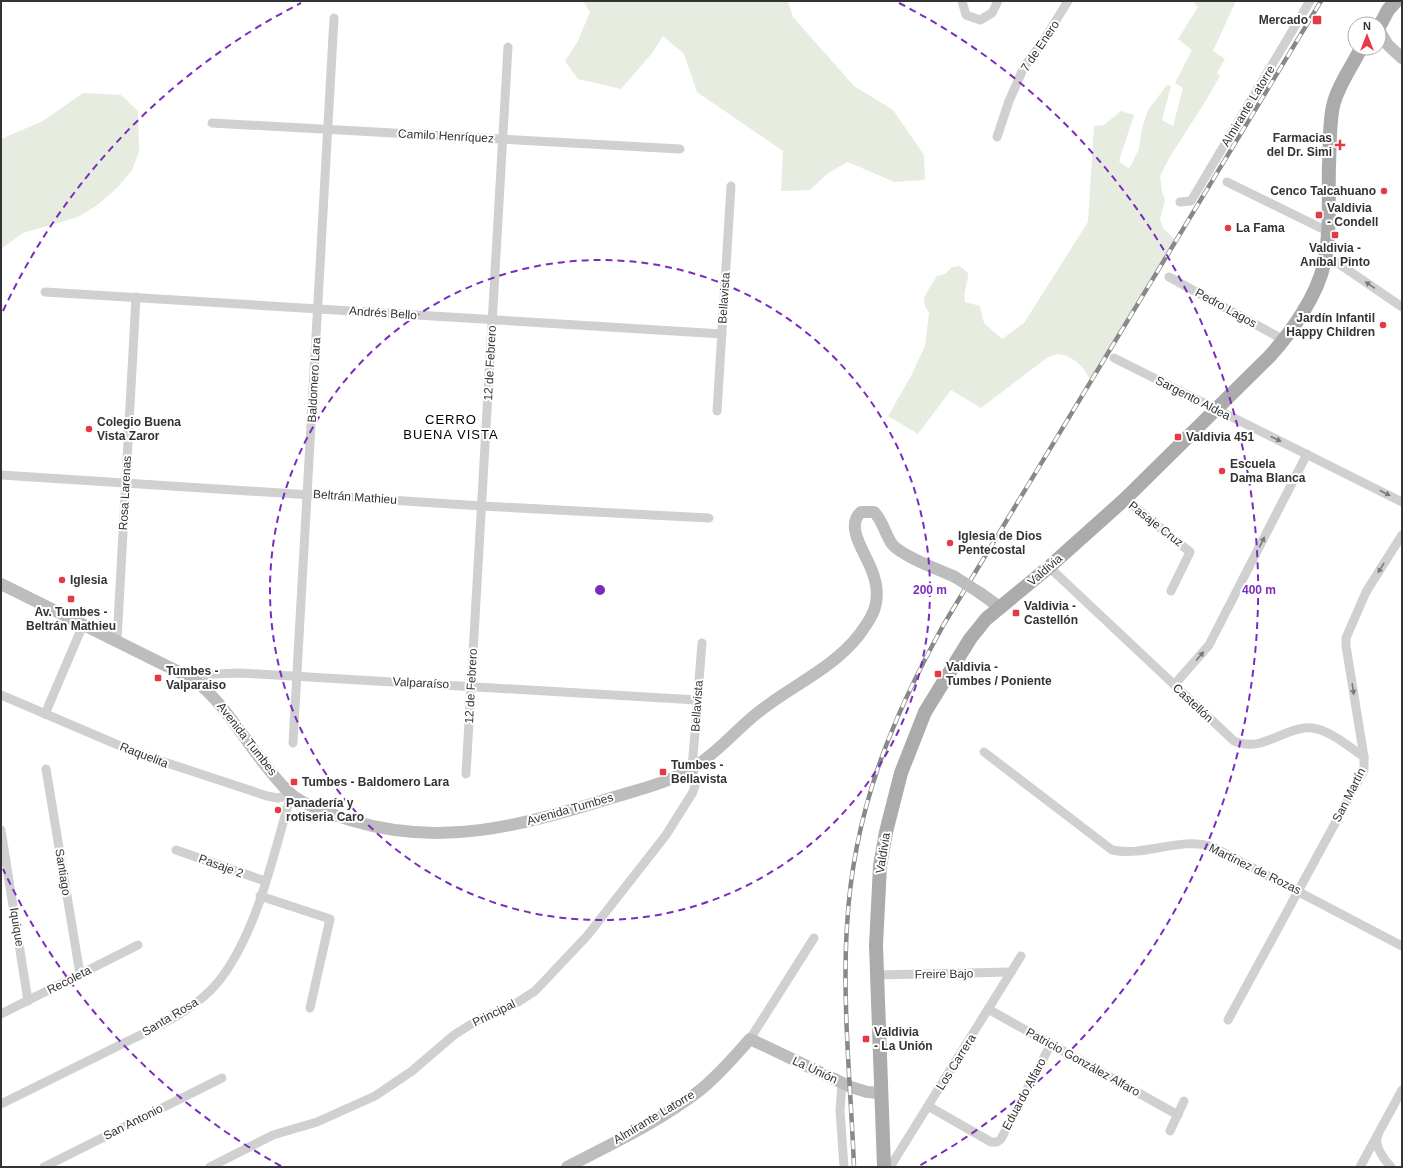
<svg xmlns="http://www.w3.org/2000/svg" width="1403" height="1168" viewBox="0 0 1403 1168" font-family="Helvetica,sans-serif">
	<style>
		.green { fill: #e6ecdf }
		.lines { fill: none; stroke-linecap: round; stroke-linejoin: round }
		.street { stroke: #d0d0d0; stroke-width: 9 }
		.secondary { stroke: #bdbdbd; stroke-width: 12 }
		.primary { stroke: #ababab; stroke-width: 14 }
		.rail-casing { stroke: #888; stroke-width: 4.5 }
		.rail { stroke: #fff; stroke-width: 3; stroke-dasharray: 9; stroke-linecap: butt }
		.secondary-bridge { stroke: #bdbdbd; stroke-width: 12 }
		.oneway { fill: #7a7a7a }
		.ring { fill: none; stroke: #7b2cbf; stroke-width: 2; stroke-dasharray: 7 5 }
		.poi-dot { fill: #e63946; stroke: #fff; stroke-width: 1.5 }
		.labels { text-anchor: middle; dominant-baseline: central; stroke-width: 4; stroke-linejoin: round; paint-order: stroke }
		.poi-label { font-size: 12px; font-weight: bold; fill: #333; stroke: #fff; text-anchor: start }
		.street-label { font-size: 12px; fill: #333; stroke: #fff }
		.neighbourhood-label { font-size: 13px; letter-spacing: 1px; fill: #000; stroke: #fff }
		.centre { fill: #7b2cbf; stroke: #fff; stroke-width: 2 }
		.ring-label { font-size: 12px; text-anchor: middle; font-weight: bold; fill: #7b2cbf; stroke: #fff; stroke-width: 4; stroke-linejoin: round; paint-order: stroke }
	</style>
	<rect width="100%" height="100%" fill="#fff"/>
	<!-- green -->
	<g class="green">
		<polygon points="583,1 788,1 793,17 854,86 893,110 924,155 925,180 894,182 848,162 828,173 810,190 781,191 783,151 697,92 684,54 663,36 653,52 621,89 578,79 565,61 578,41 590,12"/>
		<path d="M1192 1H1236L1213 51 1225 59 1217 73 1220 76 1205 102 1171 155 1160 176 1162 192 1165 200 1160 219 1163 228 1174 239 1090 380C1084 366 1073 356 1058 354L1048 357 981 408 951 390 918 434 888 416 911 376 925 346 929 313 925 306 924 297 937 276 945 274 952 267 960 266 968 273C968 285 963 290 965 302L980 306 984 323 1002 339 1024 323 1088 222 1094 126 1104 125 1121 111 1134 115 1119 161 1129 169 1139 149 1142 128 1148 110 1167 85 1171 86 1162 120 1173 126 1183 88 1175 83 1192 50 1178 39 1198 7Z"/>
		<polygon points="83,93 121,95 138,111 139,152 132,170 117,188 96,206 78,217 23,233 1,249 1,139 43,121"/>
	</g>
	<g class="lines">
		<!-- street -->
		<g class="street">
			<polyline points="962,1 966,15 980,20 992,13 998,1"/>
			<polyline points="212,123 680,149"/>
			<polyline points="997,137 1009,101 1024,67 1042,43 1068,1"/>
			<polyline points="1227,182 1327,231"/>
			<polyline points="1180,202 1191,201 1310,1"/>
			<polyline points="1326,255 1402,307"/>
			<polyline points="1169,277 1284,340"/>
			<polyline points="45,292 722,334"/>
			<polyline points="1114,358 1402,502"/>
			<polyline points="717,411 731,186"/>
			<polyline points="1,475 482,506 709,518"/>
			<polyline points="1125,499 1190,552 1171,591"/>
			<path d="M1049 567 1234 741C1263 754 1285 725 1313 728 1331 731 1349 747 1364 757"/>
			<polyline points="117,641 136,297"/>
			<polyline points="193,679 213,674 240,673 697,700"/>
			<polyline points="1174,685 1209,645 1307,454"/>
			<polyline points="1,695 137,753 267,796 278,798 291,795"/>
			<polyline points="45,714 83,625"/>
			<polyline points="293,743 334,18"/>
			<path d="M984 752 1112 850C1145 857 1179 837 1211 846L1402 946"/>
			<polyline points="46,769 80,974"/>
			<polyline points="466,774 508,47"/>
			<polyline points="1,830 28,1001"/>
			<polyline points="176,850 265,881"/>
			<polyline points="260,896 330,919 310,1008"/>
			<polyline points="877,975 1011,972"/>
			<polyline points="988,1009 1178,1115"/>
			<polyline points="1,1014 138,945"/>
			<polyline points="1228,1020 1364,770 1364,757 1346,646 1346,638 1366,592 1402,535"/>
			<polyline points="750,1039 814,938"/>
			<polyline points="842,1083 840,1110 844,1167"/>
			<path d="M1 1104C38 1086 75 1067 112 1049 149 1030 192 1014 219 981 258 931 273 855 291 795"/>
			<polyline points="928,1106 991,1142 997,1142 1001,1139 1051,1044"/>
			<polyline points="1170,1131 1184,1101"/>
			<path d="M1378 1135C1373 1144 1384 1160 1391 1167"/>
			<polyline points="44,1167 222,1078"/>
			<polyline points="210,1167 273,1135 317,1122 375,1096 412,1071 454,1035 476,1021 518,1002 535,991 587,936 666,835 693,792 696,782 692,769 702,643"/>
			<polyline points="890,1167 1021,956"/>
			<polyline points="1360,1167 1402,1090"/>
		</g>
		<!-- secondary -->
		<g class="secondary">
			<polyline points="1379,30 1388,45 1402,58"/>
			<path d="M1 584 193 679C225 703 244 740 270 771 280 783 289 795 303 802 318 810 334 815 350 820 441 848 519 826 608 799 636 790 669 783 694 767 722 750 741 723 768 705 798 683 836 665 859 635 866 625 874 615 876 603 878 592 876 581 872 571 867 555 844 527 861 512H874C883 521 885 534 892 544 901 556 940 570 955 577"/>
			<polyline points="980,593 1001,608"/>
			<path d="M567 1167C611 1144 659 1122 699 1091 718 1076 734 1057 750 1039L851 1087 867 1092 881 1093"/>
		</g>
		<!-- primary -->
		<g class="primary">
			<polyline points="1379,27 1388,10 1396,1"/>
			<path d="M884 1167 876 945 880 866 886 832 901 773 925 712 970 639 986 619 1049 567 1125 499 1269 357C1291 333 1317 296 1324 264 1331 232 1328 198 1329 166 1330 146 1329 125 1333 106 1338 85 1352 67 1361 48"/>
		</g>
		<!-- rail casing -->
		<g class="rail-casing">
			<path id="rail" d="M854 1167C851 1089 842 1004 847 926 853 814 890 721 944 624L1321 1"/>
		</g>
		<!-- rail -->
		<use href="#rail" class="rail"/>
		<!-- secondary-bridge -->
		<polyline class="secondary-bridge" points="955,577 980,593"/>
	</g>
	<!-- one-way arrows -->
	<defs><path id="oneway-solid" d="M-6-.8H1V-3.2L6.5 0L1 3.2V.8H-6Z"/></defs>
	<g class="oneway">
		<use href="#oneway-solid" transform="translate(1370 285) rotate(-146)"/>
		<use href="#oneway-solid" transform="translate(1276 439) rotate(26)"/>
		<use href="#oneway-solid" transform="translate(1385 493) rotate(27)"/>
		<use href="#oneway-solid" transform="translate(1262 542) rotate(-63)"/>
		<use href="#oneway-solid" transform="translate(1381 568) rotate(122)"/>
		<use href="#oneway-solid" transform="translate(1200 656) rotate(-50)"/>
		<use href="#oneway-solid" transform="translate(1353 689) rotate(81)"/>
	</g>
	<!-- distance rings -->
	<g class="ring">
		<circle cx="600" cy="590" r="330"/>
		<path d="M281 1166A659 659 0 0 1 3 869M3 311A659 659 0 0 1 301 3M899 3A659 659 0 0 1 919 1166"/>
	</g>
	<!-- markers -->
	<g class="poi-dot">
		<rect x="1312" y="15" width="10" height="10" rx="2"/>
		<path d="M1338 139h4v4h4v4h-4v4h-4v-4h-4v-4h4z"/>
		<circle cx="1384" cy="191" r="4"/>
		<rect x="1315" y="211" width="8" height="8" rx="2"/>
		<circle cx="1228" cy="228" r="4"/>
		<rect x="1331" y="231" width="8" height="8" rx="2"/>
		<circle cx="1383" cy="325" r="4"/>
		<circle cx="89" cy="429" r="4"/>
		<rect x="1174" y="433" width="8" height="8" rx="2"/>
		<circle cx="1222" cy="471" r="4"/>
		<circle cx="950" cy="543" r="4"/>
		<circle cx="62" cy="580" r="4"/>
		<rect x="67" y="595" width="8" height="8" rx="2"/>
		<rect x="1012" y="609" width="8" height="8" rx="2"/>
		<rect x="934" y="670" width="8" height="8" rx="2"/>
		<rect x="154" y="674" width="8" height="8" rx="2"/>
		<rect x="659" y="768" width="8" height="8" rx="2"/>
		<rect x="290" y="778" width="8" height="8" rx="2"/>
		<circle cx="278" cy="810" r="4"/>
		<rect x="862" y="1035" width="8" height="8" rx="2"/>
	</g>
	<g class="labels">
		<!-- poi labels -->
		<g class="poi-label">
			<text x="1308" y="20" text-anchor="end">Mercado</text>
			<text x="1332" y="138" text-anchor="end">Farmacias<tspan x="1332" dy="14">del Dr. Simi</tspan></text>
			<text x="1376" y="191" text-anchor="end">Cenco Talcahuano</text>
			<text x="1327" y="208">Valdivia<tspan x="1327" dy="14">- Condell</tspan></text>
			<text x="1236" y="228">La Fama</text>
			<text x="1335" y="248" text-anchor="middle">Valdivia -<tspan x="1335" dy="14">Aníbal Pinto</tspan></text>
			<text x="1375" y="318" text-anchor="end">Jardín Infantil<tspan x="1375" dy="14">Happy Children</tspan></text>
			<text x="97" y="422">Colegio Buena<tspan x="97" dy="14">Vista Zaror</tspan></text>
			<text x="1186" y="437">Valdivia 451</text>
			<text x="1230" y="464">Escuela<tspan x="1230" dy="14">Dama Blanca</tspan></text>
			<text x="958" y="536">Iglesia de Dios<tspan x="958" dy="14">Pentecostal</tspan></text>
			<text x="70" y="580">Iglesia</text>
			<text x="1024" y="606">Valdivia -<tspan x="1024" dy="14">Castellón</tspan></text>
			<text x="71" y="612" text-anchor="middle">Av. Tumbes -<tspan x="71" dy="14">Beltrán Mathieu</tspan></text>
			<text x="946" y="667">Valdivia -<tspan x="946" dy="14">Tumbes / Poniente</tspan></text>
			<text x="166" y="671">Tumbes -<tspan x="166" dy="14">Valparaiso</tspan></text>
			<text x="671" y="765">Tumbes -<tspan x="671" dy="14">Bellavista</tspan></text>
			<text x="302" y="782">Tumbes - Baldomero Lara</text>
			<text x="286" y="803">Panadería y<tspan x="286" dy="14">rotiseria Caro</tspan></text>
			<text x="874" y="1032">Valdivia<tspan x="874" dy="14">- La Unión</tspan></text>
		</g>
		<!-- street labels -->
		<g class="street-label">
			<text transform="translate(1040 46) rotate(-56)">7 de Enero</text>
			<text transform="translate(1248 106) rotate(-59)">Almirante Latorre</text>
			<text transform="translate(446 136) rotate(3)">Camilo Henríquez</text>
			<text transform="translate(724 298) rotate(-86)">Bellavista</text>
			<text transform="translate(1226 308) rotate(29)">Pedro Lagos</text>
			<text transform="translate(383 313) rotate(4)">Andrés Bello</text>
			<text transform="translate(490 363) rotate(-87)">12 de Febrero</text>
			<text transform="translate(314 380) rotate(-87)">Baldomero Lara</text>
			<text transform="translate(1193 398) rotate(27)">Sargento Aldea</text>
			<text transform="translate(125 493) rotate(-87)">Rosa Larenas</text>
			<text transform="translate(355 497) rotate(4)">Beltrán Mathieu</text>
			<text transform="translate(1156 524) rotate(38)">Pasaje Cruz</text>
			<text transform="translate(1045 570) rotate(-41)">Valdivia</text>
			<text transform="translate(421 683) rotate(3)">Valparaíso</text>
			<text transform="translate(471 686) rotate(-87)">12 de Febrero</text>
			<text transform="translate(1193 703) rotate(43)">Castellón</text>
			<text transform="translate(697 706) rotate(-86)">Bellavista</text>
			<text transform="translate(247 739) rotate(52)">Avenida Tumbes</text>
			<text transform="translate(144 755) rotate(21)">Raquelita</text>
			<text transform="translate(1349 795) rotate(-63)">San Martín</text>
			<text transform="translate(570 809) rotate(-16)">Avenida Tumbes</text>
			<text transform="translate(883 853) rotate(-81)">Valdivia</text>
			<text transform="translate(221 866) rotate(20)">Pasaje 2</text>
			<text transform="translate(1255 869) rotate(26)">Martínez de Rozas</text>
			<text transform="translate(63 872) rotate(81)">Santiago</text>
			<text transform="translate(17 927) rotate(81)">Iquique</text>
			<text transform="translate(944 974) rotate(-1)">Freire Bajo</text>
			<text transform="translate(69 980) rotate(-27)">Recoleta</text>
			<text transform="translate(494 1013) rotate(-26)">Principal</text>
			<text transform="translate(170 1017) rotate(-31)">Santa Rosa</text>
			<text transform="translate(956 1062) rotate(-58)">Los Carrera</text>
			<text transform="translate(1083 1062) rotate(29)">Patricio González Alfaro</text>
			<text transform="translate(815 1070) rotate(25)">La Unión</text>
			<text transform="translate(1024 1094) rotate(-62)">Eduardo Alfaro</text>
			<text transform="translate(654 1117) rotate(-31)">Almirante Latorre</text>
			<text transform="translate(133 1122) rotate(-27)">San Antonio</text>
		</g>
		<!-- neighbourhood labels -->
		<g class="neighbourhood-label">
			<text x="451" y="419">CERRO<tspan x="451" dy="15">BUENA VISTA</tspan></text>
		</g>
	</g>
	<circle cx="600" cy="590" r="6" class="centre"/>
	<g class="ring-label">
		<text x="930" y="594">200 m</text>
		<text x="1259" y="594">400 m</text>
	</g>
	<!-- border -->
	<rect width="1403" height="1168" fill="none" stroke="#333333" stroke-width="4"/>
	<!-- north arrow -->
	<g transform="translate(1367 36)"><circle r="19" fill="#ffffff" stroke="#adadad"/>
	<path d="M0-3L7 15L0 10L-7 15Z" fill="#e63946"/>
	<text y="-6" font-size="11" font-weight="bold" text-anchor="middle" fill="#333333">N</text>
	</g>
</svg>
